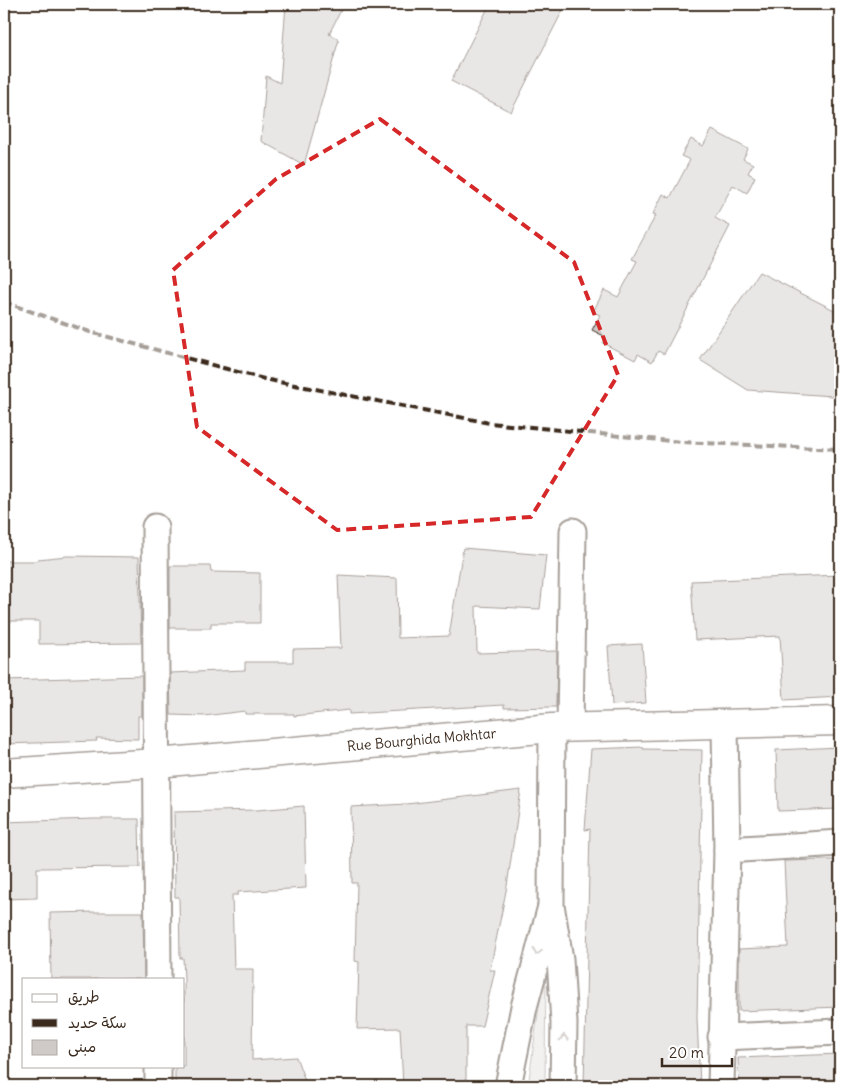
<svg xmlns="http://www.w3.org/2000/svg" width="844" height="1090" viewBox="0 0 844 1090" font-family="Delius,'Playpen Sans Arabic',sans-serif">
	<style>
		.green { fill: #e2e0de; stroke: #8e857e }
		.building { fill: #cfcac7; stroke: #3b2a1e }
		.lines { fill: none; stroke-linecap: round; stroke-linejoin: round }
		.minor-casing { stroke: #3b2a1e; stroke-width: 29 }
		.major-casing { stroke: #3b2a1e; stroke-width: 31 }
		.minor { stroke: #fff; stroke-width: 25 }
		.major { stroke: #fff; stroke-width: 28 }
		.rail { stroke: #3b2a1e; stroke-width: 4; stroke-dasharray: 8 4; stroke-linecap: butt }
		.oneway { stroke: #a79f9a }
		.marked { fill: none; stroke: #d62828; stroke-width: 4; stroke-dasharray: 10 6; stroke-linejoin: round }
		.labels { text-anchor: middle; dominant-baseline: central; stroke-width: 5; stroke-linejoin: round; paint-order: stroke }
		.street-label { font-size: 14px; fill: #3b2a1e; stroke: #fff }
	</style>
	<rect width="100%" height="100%" fill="#fff"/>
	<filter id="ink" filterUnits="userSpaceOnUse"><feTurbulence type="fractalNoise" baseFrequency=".02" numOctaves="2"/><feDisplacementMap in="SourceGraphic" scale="10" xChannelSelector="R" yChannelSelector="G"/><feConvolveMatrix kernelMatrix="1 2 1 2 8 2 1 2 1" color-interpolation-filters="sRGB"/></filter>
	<g filter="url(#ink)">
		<!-- green -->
		<polygon class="green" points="546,956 545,1086 528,1086"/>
		<!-- building -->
		<g class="building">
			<polygon points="286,4 344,4 329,34 339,39 304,165 261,141 266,76 280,83"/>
			<polygon points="490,4 566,4 511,112 451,81"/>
			<polygon points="712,130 748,149 743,159 753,164 748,173 755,177 747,193 733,185 715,218 730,226 664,354 658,351 652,362 638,354 635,360 603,343 606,337 592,330 600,315 593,312 604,290 618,297 637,261 632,259 656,215 653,214 663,194 670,198 690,160 681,156 691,139 703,146"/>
			<polygon points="759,272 840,313 840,385 832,396 748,390 700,360"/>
			<polygon points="463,548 546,555 540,609 476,606 477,653 557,651 556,707 504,708 504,705 349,714 349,710 294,716 294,714 245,714 245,711 204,716 171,715 170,673 245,670 245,662 293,662 293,649 341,648 338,575 397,578 398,638 449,636"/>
			<polygon points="67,556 139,557 141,643 39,644 39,621 4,621 4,561 38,561 38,559"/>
			<polygon points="170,566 210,566 211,572 260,573 260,623 211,623 211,628 170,628"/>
			<polygon points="840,575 840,697 784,700 780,636 695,640 691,581"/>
			<polygon points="642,644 646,703 612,705 608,646"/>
			<polygon points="142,676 142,716 138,716 138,739 96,738 97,741 4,744 4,680"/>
			<polygon points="643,747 643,749 702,750 697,1018 700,1086 584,1086 590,829 585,830 591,749"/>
			<polygon points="840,747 840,809 778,811 776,750"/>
			<polygon points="521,790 507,886 490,970 495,970 482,1026 466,1026 466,1086 403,1086 400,1028 357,1029 359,962 355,961 357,883 352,883 351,807 407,804"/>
			<polygon points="304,806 306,888 238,892 238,895 232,895 234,969 253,969 252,1060 296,1057 307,1086 175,1086 175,1066 184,1066 184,979 183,958 180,958 179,897 175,897 174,812 257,810"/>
			<polygon points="94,819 139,819 140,867 37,868 37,898 4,899 4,822"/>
			<polygon points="825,860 840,860 840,1007 739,1011 739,949 788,947 784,861"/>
			<polygon points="98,912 143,912 144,979 51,979 50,913"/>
			<polygon points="840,1054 840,1086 739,1086 738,1058"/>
		</g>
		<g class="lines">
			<!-- minor casing -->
			<g class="minor-casing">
				<g id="minor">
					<polyline points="155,527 158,979"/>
					<polyline points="570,727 573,531"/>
					<polyline points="552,728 551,905 560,959 564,1023 563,1086"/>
					<polyline points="727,850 840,843"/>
					<polyline points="721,1037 840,1032"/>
					<polyline points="158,1066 158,1086"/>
					<polyline points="508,1086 524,1007 550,910"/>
					<polyline points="721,1086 727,850 725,726"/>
				</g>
			</g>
			<!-- major casing -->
			<g class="major-casing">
				<g id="major">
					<path id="s1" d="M4 773 157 763 552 728 840 721"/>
				</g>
			</g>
			<!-- minor -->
			<use href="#minor" class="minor"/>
			<!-- major -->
			<use href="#major" class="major"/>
			<!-- rail -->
			<polyline class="rail" points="4,302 90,332 264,379 490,423 681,442 840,449"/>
		</g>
		<!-- one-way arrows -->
		<defs><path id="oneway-chevron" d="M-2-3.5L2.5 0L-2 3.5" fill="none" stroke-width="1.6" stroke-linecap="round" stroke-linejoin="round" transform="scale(1.25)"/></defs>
		<g class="oneway">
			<use href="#oneway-chevron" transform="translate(537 952) rotate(106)"/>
			<use href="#oneway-chevron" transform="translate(564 1038) rotate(-89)"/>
		</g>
	</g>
	<!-- marked area -->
	<path d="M0 0H844V1090H0ZM380 119 574 262 618 375 531 517 337 530 197 427 173 270 276 179Z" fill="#fff" fill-opacity=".55" fill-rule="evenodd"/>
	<path class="marked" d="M380 119 574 262 618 375 531 517 337 530 197 427 173 270 276 179Z"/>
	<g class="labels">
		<!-- street labels -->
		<g class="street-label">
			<text stroke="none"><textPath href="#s1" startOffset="419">Rue Bourghida Mokhtar</textPath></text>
		</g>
	</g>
	<!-- margin -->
	<rect width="844" height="1090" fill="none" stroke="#fff" stroke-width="20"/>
	<rect x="10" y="10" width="824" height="1070" fill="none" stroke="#3b2a1e" stroke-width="2" filter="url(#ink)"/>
	<!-- legend -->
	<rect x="22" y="978" width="162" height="90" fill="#ffffff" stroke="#b1aaa5"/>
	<rect x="32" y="994" width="25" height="8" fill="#ffffff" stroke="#b1aaa5"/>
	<text x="68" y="1002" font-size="15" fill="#3b2a1e">طريق</text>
	<rect x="32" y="1019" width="25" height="8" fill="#3b2a1e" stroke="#b1aaa5"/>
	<text x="68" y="1028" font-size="15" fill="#3b2a1e">سكة حديد</text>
	<rect x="32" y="1040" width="25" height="15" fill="#cfcac7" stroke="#b1aaa5"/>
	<text x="68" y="1052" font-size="15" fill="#3b2a1e">مبنى</text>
	<!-- scale -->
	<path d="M662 1058v8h70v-8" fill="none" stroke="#3b2a1e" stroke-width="2.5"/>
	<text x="669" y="1058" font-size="15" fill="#3b2a1e" stroke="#ffffff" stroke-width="4" paint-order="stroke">20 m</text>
</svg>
